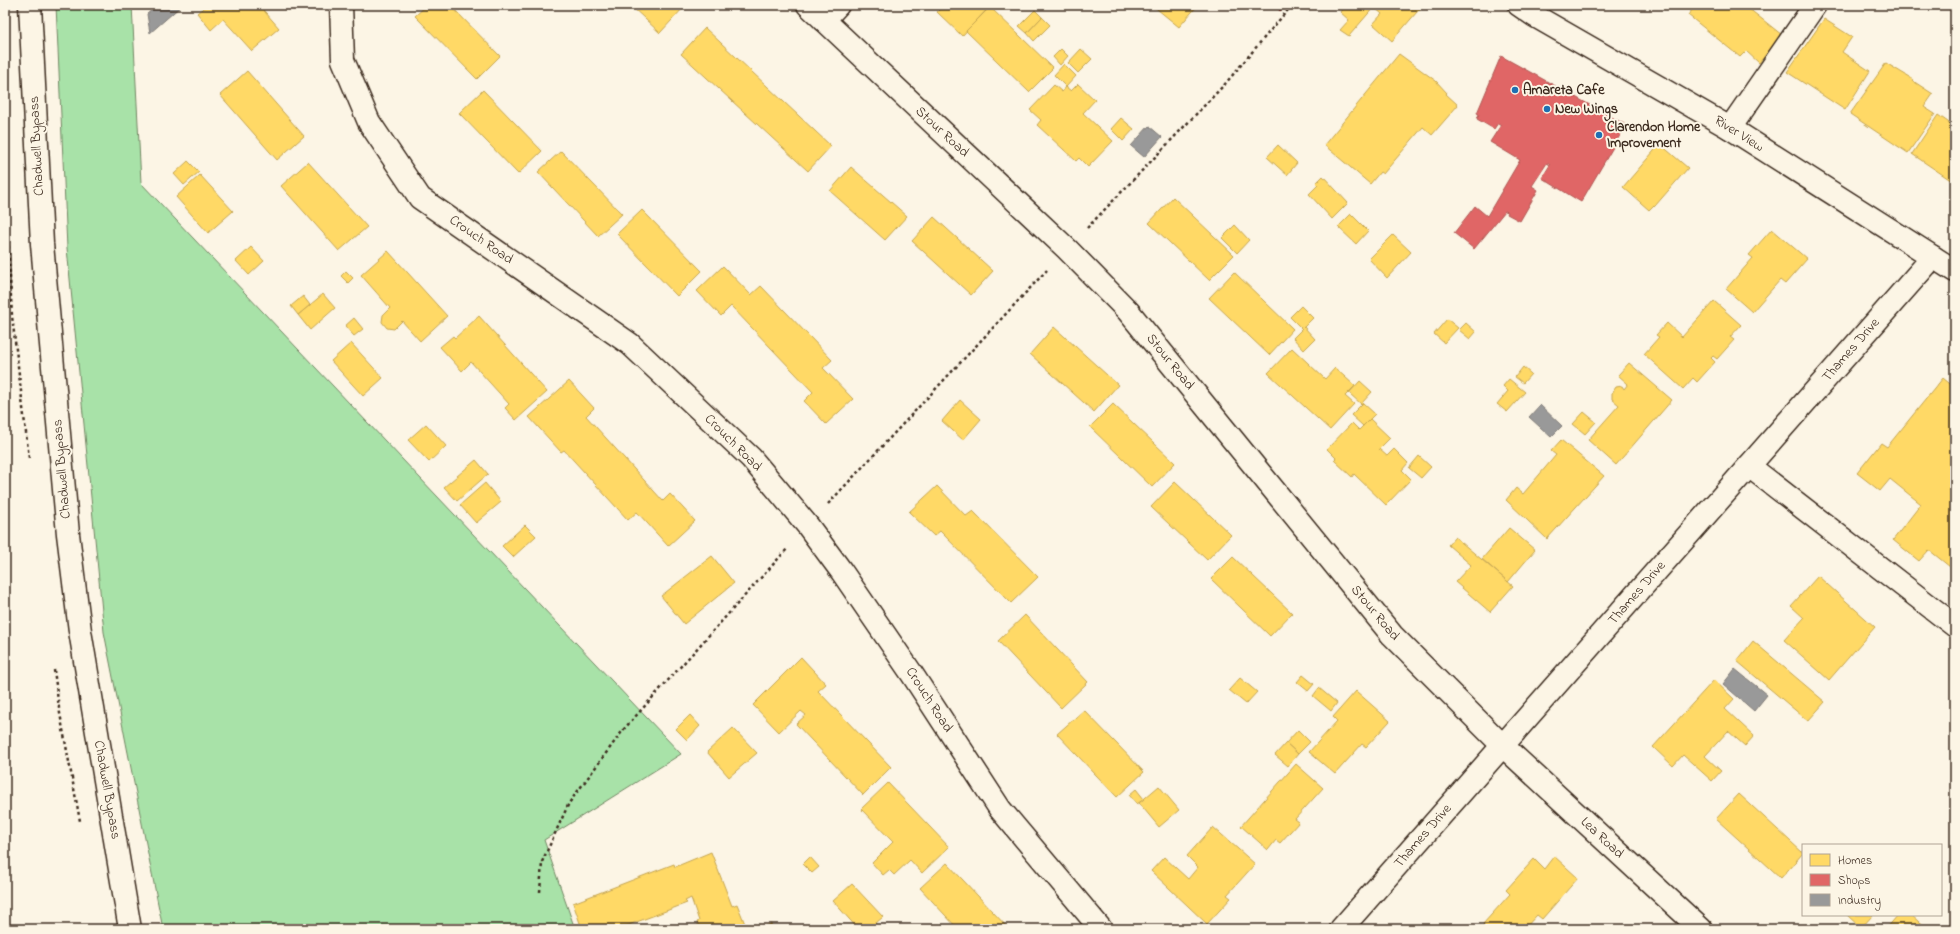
<svg xmlns="http://www.w3.org/2000/svg" width="1960" height="934" viewBox="0 0 1960 934" font-family="'Indie Flower',sans-serif">
	<style>
		.green { fill: #a8e2a8; stroke: #728663 }
		.homes { fill: #ffd966; stroke: #c4a450 }
		.shops { fill: #e06666; stroke: #ae5450 }
		.industry { fill: #999; stroke: #7d7874 }
		.lines { fill: none; stroke-linecap: round; stroke-linejoin: round }
		.minor-casing { stroke: #3b2a1e; stroke-width: 25 }
		.major-casing { stroke: #3b2a1e; stroke-width: 25 }
		.path { stroke: #3b2a1e; stroke-width: 2.5; stroke-dasharray: 3 3; stroke-linecap: butt }
		.minor { stroke: #fcf5e5; stroke-width: 22 }
		.major { stroke: #fcf5e5; stroke-width: 22 }
		.poi-dot { fill: #1f6fb2; stroke: #fcf5e5; stroke-width: 1.5 }
		.labels { text-anchor: middle; dominant-baseline: central; stroke-width: 4; stroke-linejoin: round; paint-order: stroke }
		.poi-label { font-size: 14px; font-weight: bold; fill: #3b2a1e; stroke: #fcf5e5; text-anchor: start }
		.street-label { font-size: 14px; fill: #3b2a1e; stroke: #fcf5e5 }
	</style>
	<rect width="100%" height="100%" fill="#fcf5e5"/>
	<filter id="ink" filterUnits="userSpaceOnUse"><feTurbulence type="fractalNoise" baseFrequency=".025" numOctaves="2"/><feDisplacementMap in="SourceGraphic" scale="8" xChannelSelector="R" yChannelSelector="G"/><feConvolveMatrix kernelMatrix="1 2 1 2 8 2 1 2 1" color-interpolation-filters="sRGB"/></filter>
	<g filter="url(#ink)">
		<!-- green -->
		<polygon class="green" points="56,5 132,5 141,183 681,754 544,840 575,929 163,929 104,632 67,248"/>
		<!-- homes -->
		<g class="homes">
			<polygon points="207,5 259,5 279,28 252,51 223,19 211,30 197,13"/>
			<polygon points="427,5 450,5 500,56 477,79 415,16"/>
			<polygon points="630,5 682,5 684,7 660,33"/>
			<polygon points="944,5 991,5 962,36 937,12"/>
			<polygon points="1152,5 1198,5 1179,27"/>
			<polygon points="1345,5 1423,5 1392,41 1373,24 1382,14 1374,7 1349,36 1340,30 1349,20 1340,12"/>
			<polygon points="1696,5 1751,5 1748,8 1782,35 1759,63 1746,51 1740,57 1688,15"/>
			<polygon points="990,7 1053,68 1029,92 966,31"/>
			<polygon points="1035,10 1042,17 1027,33 1019,26"/>
			<polygon points="1042,17 1050,25 1034,41 1027,33"/>
			<polygon points="1824,19 1852,37 1842,52 1870,71 1845,110 1787,72"/>
			<polygon points="705,28 831,146 808,171 681,54"/>
			<polygon points="1061,49 1068,56 1060,65 1053,57"/>
			<polygon points="1081,49 1092,59 1078,73 1068,63"/>
			<polygon points="1399,54 1436,81 1447,93 1446,94 1458,105 1432,135 1423,127 1383,174 1380,172 1370,184 1324,145"/>
			<polygon points="1886,63 1914,80 1913,81 1933,94 1924,107 1935,114 1908,153 1850,114"/>
			<polygon points="1064,64 1076,76 1066,87 1054,75"/>
			<polygon points="247,71 304,136 277,160 220,95"/>
			<polygon points="1078,84 1095,100 1083,113 1113,141 1088,167 1079,158 1076,161 1037,125 1041,120 1030,110 1054,85 1062,92 1066,87 1071,91"/>
			<polygon points="483,90 542,151 518,174 459,113"/>
			<polygon points="1938,115 1955,127 1955,183 1912,154"/>
			<polygon points="1121,118 1134,129 1123,141 1111,129"/>
			<polygon points="1660,144 1688,168 1655,206 1654,205 1649,210 1623,187"/>
			<polygon points="1278,145 1297,163 1287,175 1267,157"/>
			<polygon points="561,151 622,214 598,236 538,172"/>
			<polygon points="188,161 199,172 184,185 174,174"/>
			<polygon points="308,162 367,227 339,251 281,186"/>
			<polygon points="851,167 907,216 885,240 830,191"/>
			<polygon points="200,175 233,211 208,233 176,197"/>
			<polygon points="1323,176 1348,203 1332,219 1309,194 1318,185 1316,183"/>
			<polygon points="1173,197 1234,255 1209,280 1149,223"/>
			<polygon points="642,210 702,271 677,296 617,234"/>
			<polygon points="1351,214 1368,231 1356,244 1338,227"/>
			<polygon points="934,217 993,271 971,295 912,241"/>
			<polygon points="1235,225 1249,240 1237,253 1222,238"/>
			<polygon points="1772,229 1807,259 1785,284 1780,280 1752,312 1726,289 1753,258 1749,255"/>
			<polygon points="1393,235 1411,252 1387,278 1369,259"/>
			<polygon points="251,247 264,261 249,275 236,261"/>
			<polygon points="388,251 447,316 420,341 402,321 394,329 387,328 382,322 383,315 390,308 361,275"/>
			<polygon points="723,266 751,295 761,286 832,360 823,368 853,399 826,424 804,401 813,392 731,306 721,316 697,291"/>
			<polygon points="346,271 353,278 348,283 341,276"/>
			<polygon points="1234,272 1293,329 1269,355 1209,298"/>
			<polygon points="323,294 335,308 310,330 298,315"/>
			<polygon points="303,296 310,305 298,315 291,306"/>
			<polygon points="1714,301 1741,325 1730,337 1734,340 1717,359 1713,356 1711,358 1715,362 1697,382 1693,378 1683,389 1644,354 1659,337 1656,335 1667,323 1682,337"/>
			<polygon points="1301,306 1313,318 1302,329 1290,317"/>
			<polygon points="479,316 547,392 516,420 505,408 509,404 471,362 462,371 440,347 453,336 455,338"/>
			<polygon points="354,318 363,329 354,336 345,326"/>
			<polygon points="1447,319 1458,328 1444,343 1434,334"/>
			<polygon points="1466,323 1476,332 1470,339 1459,330"/>
			<polygon points="1054,327 1118,385 1094,412 1030,354"/>
			<polygon points="1304,327 1315,339 1304,350 1293,338"/>
			<polygon points="351,343 383,378 363,396 331,361"/>
			<polygon points="1292,348 1325,379 1335,368 1355,386 1345,396 1354,404 1330,430 1268,373"/>
			<polygon points="1629,363 1672,400 1616,465 1588,440 1619,405 1612,399 1612,393 1616,387 1622,386 1624,389 1628,384 1618,375"/>
			<polygon points="1523,367 1531,374 1523,383 1515,377"/>
			<polygon points="1943,378 1955,388 1955,571 1929,550 1919,561 1893,540 1921,504 1890,479 1880,491 1857,473 1881,443 1887,447"/>
			<polygon points="1509,379 1525,392 1507,412 1497,404 1508,391 1503,386"/>
			<polygon points="569,381 594,408 586,416 663,501 670,494 695,521 668,546 637,512 628,520 564,450 561,452 529,417"/>
			<polygon points="1360,381 1372,392 1361,404 1349,393"/>
			<polygon points="960,400 981,419 963,440 942,421"/>
			<polygon points="1363,403 1375,414 1363,426 1351,415"/>
			<polygon points="1113,404 1175,463 1152,487 1090,427"/>
			<polygon points="1584,412 1596,422 1585,434 1573,424"/>
			<polygon points="1370,419 1390,438 1379,449 1387,456 1394,449 1408,463 1402,470 1411,479 1386,505 1354,474 1352,477 1334,460 1336,458 1327,449 1352,423 1359,430"/>
			<polygon points="426,424 446,446 429,462 408,440"/>
			<polygon points="1561,440 1604,476 1547,539 1506,500 1516,488 1523,494 1556,455 1551,451"/>
			<polygon points="1419,456 1431,467 1421,478 1409,468"/>
			<polygon points="476,460 488,474 457,501 444,487"/>
			<polygon points="1175,482 1231,535 1207,560 1151,507"/>
			<polygon points="485,483 501,502 476,523 460,505"/>
			<polygon points="937,486 966,516 973,511 1038,577 1011,603 940,531 934,536 909,512"/>
			<polygon points="525,525 536,536 513,557 502,546"/>
			<polygon points="1509,528 1535,550 1508,582 1482,559"/>
			<polygon points="1455,537 1513,586 1490,612 1455,582 1471,565 1448,545"/>
			<polygon points="712,556 734,583 684,624 661,596"/>
			<polygon points="1233,557 1292,613 1270,636 1211,579"/>
			<polygon points="1818,576 1875,627 1829,680 1784,640 1804,618 1791,606"/>
			<polygon points="1025,615 1088,682 1061,708 998,641"/>
			<polygon points="1753,641 1825,702 1808,721 1737,661"/>
			<polygon points="801,657 826,684 818,691 891,767 863,795 796,724 806,715 801,711 779,732 753,705"/>
			<polygon points="1303,675 1314,684 1308,691 1297,682"/>
			<polygon points="1240,678 1257,692 1246,704 1229,690"/>
			<polygon points="1714,680 1734,699 1725,709 1754,736 1745,746 1728,731 1705,756 1721,771 1712,781 1683,755 1673,766 1653,747"/>
			<polygon points="1319,688 1337,703 1331,711 1313,696"/>
			<polygon points="1356,691 1390,721 1366,747 1362,744 1335,774 1309,752 1337,721 1333,717"/>
			<polygon points="1084,710 1144,772 1117,797 1057,734"/>
			<polygon points="690,715 700,726 687,740 676,729"/>
			<polygon points="733,728 757,753 729,777 707,752"/>
			<polygon points="1298,730 1310,742 1298,754 1286,743"/>
			<polygon points="1286,743 1298,754 1288,766 1275,755"/>
			<polygon points="1296,764 1323,788 1295,819 1299,822 1280,843 1276,840 1268,850 1241,826"/>
			<polygon points="888,783 949,847 922,873 910,860 894,875 889,870 883,875 872,863 893,842 861,809"/>
			<polygon points="1159,786 1179,810 1159,827 1139,803"/>
			<polygon points="1136,789 1144,799 1137,804 1129,795"/>
			<polygon points="1739,794 1803,853 1781,878 1716,819"/>
			<polygon points="1213,827 1255,864 1227,895 1231,898 1207,924 1151,871 1164,857 1188,879 1198,867 1187,856"/>
			<polygon points="711,852 732,906 737,904 747,929 700,929 697,922 699,921 691,898 685,901 687,903 618,929 582,929 573,903 674,864 675,867"/>
			<polygon points="1554,856 1578,878 1542,919 1537,915 1524,929 1488,929 1483,924 1510,894 1506,890 1534,859 1544,869"/>
			<polygon points="810,857 819,867 812,873 803,864"/>
			<polygon points="947,863 1008,928 1007,929 958,929 920,888"/>
			<polygon points="852,884 883,917 869,929 858,929 833,901"/>
			<polygon points="1847,915 1873,915 1861,928"/>
			<polygon points="1898,915 1911,915 1927,929 1886,929"/>
			<polygon points="771,924 772,929 752,929 758,927 759,929"/>
		</g>
		<!-- shops -->
		<g class="shops">
			<polygon points="1278,5 1285,5 1280,11 1276,7"/>
			<polygon points="1501,56 1626,125 1581,202 1542,178 1550,165 1547,163 1532,186 1538,190 1520,221 1507,214 1508,212 1505,211 1474,249 1454,233 1475,206 1487,216 1520,160 1490,142 1501,125 1498,123 1494,129 1477,119 1479,114 1477,113"/>
		</g>
		<!-- industry -->
		<g class="industry">
			<polygon points="158,5 181,6 150,33 147,14"/>
			<polygon points="1149,126 1162,137 1144,157 1131,146"/>
			<polygon points="1540,405 1562,426 1551,437 1529,417"/>
			<polygon points="1735,669 1767,695 1754,711 1723,684"/>
		</g>
		<g class="lines">
			<!-- minor casing -->
			<g class="minor-casing">
				<g id="minor">
					<polyline points="341,5 343,60 369,122 420,198 630,344 751,458 808,526 842,572 912,674 1000,809 1101,929"/>
					<polyline points="808,5 1067,249 1128,311 1392,635 1503,746 1701,929"/>
					<polyline points="1519,5 1535,16 1730,128 1955,271"/>
					<polyline points="824,20 838,5"/>
					<polyline points="1730,128 1815,5"/>
					<polyline points="1749,466 1955,626"/>
					<polyline points="1341,929 1933,257"/>
				</g>
			</g>
			<!-- major casing -->
			<g class="major-casing">
				<polyline id="major" points="30,5 42,244 68,534 80,631 130,929"/>
			</g>
			<!-- path -->
			<g class="path">
				<polyline points="5,186 12,316 29,458"/>
				<polyline points="1087,228 1225,84 1292,5"/>
				<polyline points="828,504 1047,270"/>
				<polyline points="54,670 59,708 80,821"/>
				<polyline points="540,892 542,862 569,803 624,729 788,548"/>
			</g>
			<!-- minor -->
			<use href="#minor" class="minor"/>
			<!-- major -->
			<use href="#major" class="major"/>
		</g>
	</g>
	<!-- markers -->
	<g class="poi-dot">
		<circle cx="1515" cy="90" r="4"/>
		<circle cx="1547" cy="109" r="4"/>
		<circle cx="1599" cy="135" r="4"/>
	</g>
	<g class="labels">
		<!-- poi labels -->
		<g class="poi-label">
			<text x="1523" y="90">Amareta Cafe</text>
			<text x="1555" y="109">New Wings</text>
			<text x="1607" y="127">Clarendon Home<tspan x="1607" dy="16">Improvement</tspan></text>
		</g>
		<!-- street labels -->
		<g class="street-label">
			<text transform="translate(942 132) rotate(43)">Stour Road</text>
			<text transform="translate(1739 134) rotate(32)">River View</text>
			<text transform="translate(37 146) rotate(-93)">Chadwell Bypass</text>
			<text transform="translate(481 240) rotate(35)">Crouch Road</text>
			<text transform="translate(1851 350) rotate(-49)">Thames Drive</text>
			<text transform="translate(1170 362) rotate(51)">Stour Road</text>
			<text transform="translate(733 443) rotate(45)">Crouch Road</text>
			<text transform="translate(62 469) rotate(-95)">Chadwell Bypass</text>
			<text transform="translate(1637 593) rotate(-49)">Thames Drive</text>
			<text transform="translate(1375 613) rotate(50)">Stour Road</text>
			<text transform="translate(929 700) rotate(57)">Crouch Road</text>
			<text transform="translate(107 790) rotate(80)">Chadwell Bypass</text>
			<text transform="translate(1423 836) rotate(-49)">Thames Drive</text>
			<text transform="translate(1602 838) rotate(43)">Lea Road</text>
		</g>
	</g>
	<!-- margin -->
	<rect width="1960" height="934" fill="none" stroke="#fcf5e5" stroke-width="20"/>
	<rect x="10" y="10" width="1940" height="914" fill="none" stroke="#3b2a1e" stroke-width="1.5" filter="url(#ink)"/>
	<!-- legend -->
	<rect x="1802" y="844" width="140" height="72" fill="#fcf5e5" stroke="#afa495"/>
	<rect x="1810" y="854" width="20" height="12" fill="#ffd966" stroke="#afa495"/>
	<text x="1838" y="864" font-size="12" fill="#3b2a1e">Homes</text>
	<rect x="1810" y="874" width="20" height="12" fill="#e06666" stroke="#afa495"/>
	<text x="1838" y="884" font-size="12" fill="#3b2a1e">Shops</text>
	<rect x="1810" y="894" width="20" height="12" fill="#999999" stroke="#afa495"/>
	<text x="1838" y="904" font-size="12" fill="#3b2a1e">Industry</text>
</svg>
